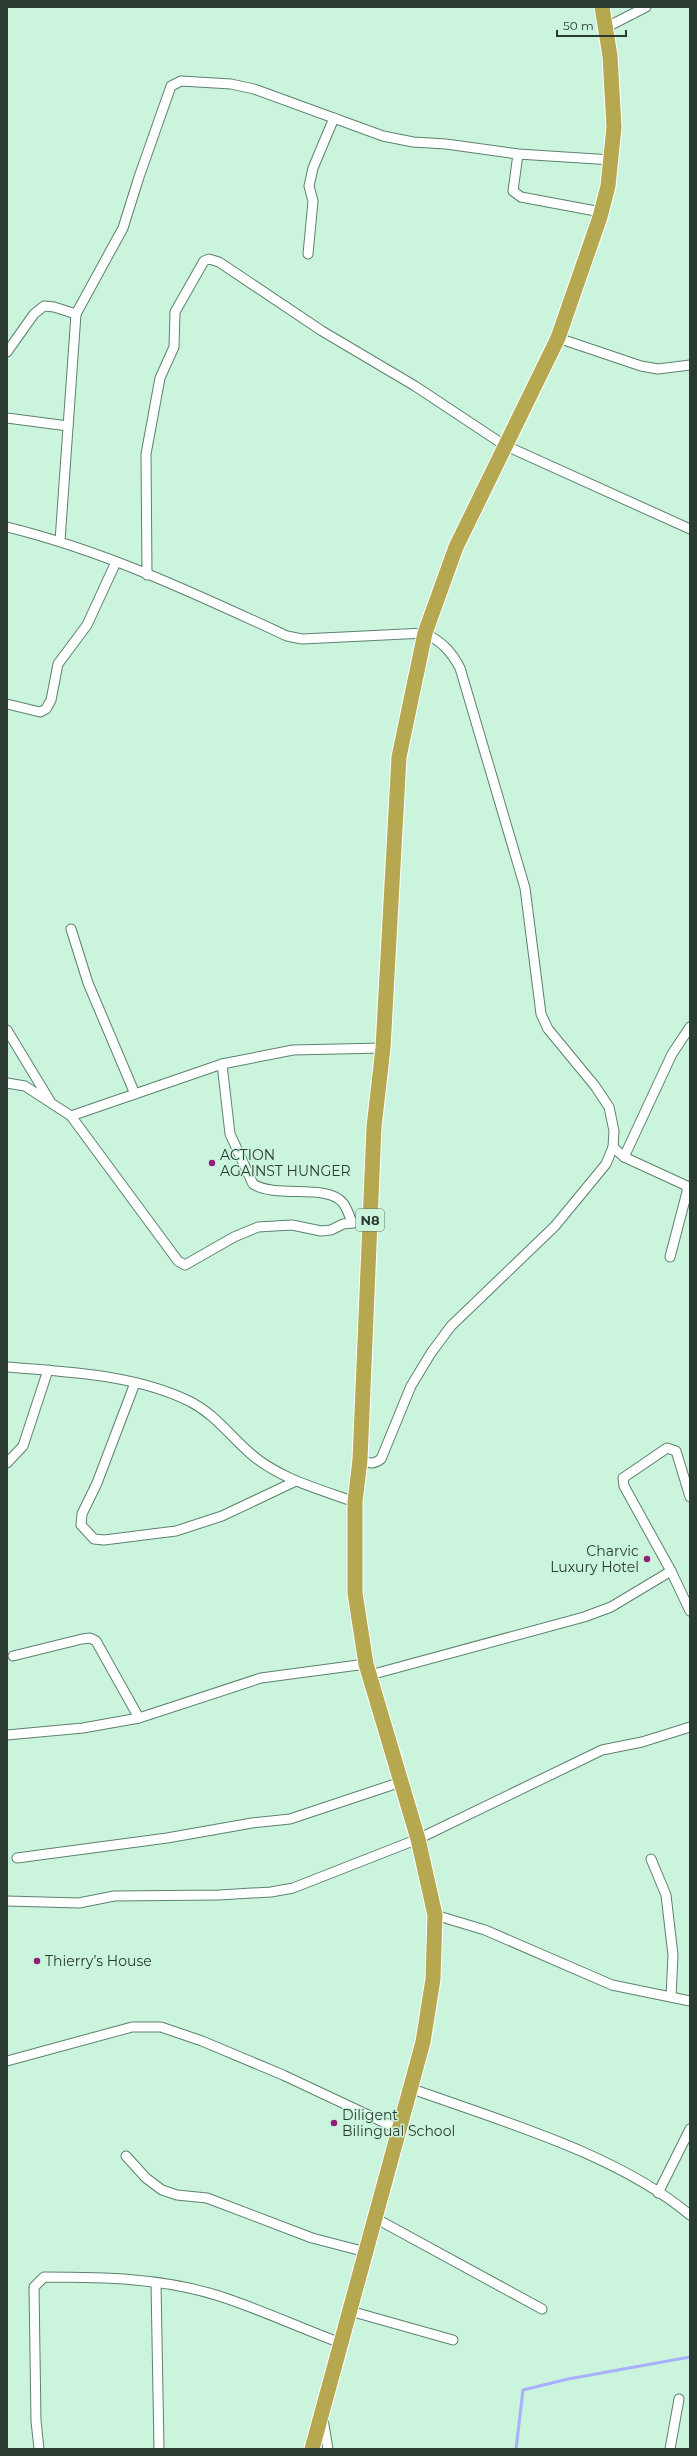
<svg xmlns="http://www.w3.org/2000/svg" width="697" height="2456" viewBox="0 0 697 2456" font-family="Montserrat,sans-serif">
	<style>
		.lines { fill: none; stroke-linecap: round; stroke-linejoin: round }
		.stream { stroke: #aab0ff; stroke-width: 3 }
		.minor-casing { stroke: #5c826d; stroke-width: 11 }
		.trunk-casing { stroke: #fff; stroke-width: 17 }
		.minor { stroke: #fff; stroke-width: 9 }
		.trunk { stroke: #b6a850; stroke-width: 15 }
		.poi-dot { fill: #951c78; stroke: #cbf4dd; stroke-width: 1.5 }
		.labels { text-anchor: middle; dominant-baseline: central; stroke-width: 3; stroke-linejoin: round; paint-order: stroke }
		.shield { fill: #cbf4dd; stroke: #5b7265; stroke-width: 1 }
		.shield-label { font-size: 13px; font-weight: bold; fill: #2b3b32 }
		.poi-label { font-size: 14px; fill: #2b3b32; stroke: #cbf4dd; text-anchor: start }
	</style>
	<rect width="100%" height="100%" fill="#cbf4dd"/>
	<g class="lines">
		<!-- stream -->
		<polyline class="stream" points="516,2449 523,2390 568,2379 690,2357"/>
		<!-- minor casing -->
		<g class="minor-casing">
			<g id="minor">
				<polyline points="607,27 646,7"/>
				<polyline points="518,154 513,191 521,197 601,212"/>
				<polyline points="308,254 313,201 309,186 313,168 334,118"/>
				<polyline points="558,338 641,366 658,369 690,365"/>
				<polyline points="7,352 34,314 44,306 54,307 76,314"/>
				<polyline points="7,418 68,426"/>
				<path d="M7 527C105 551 196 594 287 636L302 639 425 633C442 642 451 651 460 668L525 888 541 1014 548 1029 595 1086 609 1107 614 1131 613 1147 606 1164 555 1226 451 1326 431 1353 411 1386 381 1459C373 1465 369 1463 360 1460"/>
				<polyline points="60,541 76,314 123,228 139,177 171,86 181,81 231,84 254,89 383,136 413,142 446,144 518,154 612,160"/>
				<polyline points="147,575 146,454 160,378 174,347 175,312 204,261 209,259 219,262 322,331 415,386 504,445 690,529"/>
				<polyline points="7,704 40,712 46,709 51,700 58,664 87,625 116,562"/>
				<polyline points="71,929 88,983 135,1094"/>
				<polyline points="7,1030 50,1101"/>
				<path d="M222 1064 230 1134 253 1184C277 1199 327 1183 343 1203 347 1208 350 1217 352 1223"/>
				<polyline points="7,1083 25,1086 71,1116 222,1064 293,1050 383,1048"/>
				<polyline points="71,1116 178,1261 185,1265 234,1237 258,1227 292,1225 321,1231 331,1230 343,1224 370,1221"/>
				<polyline points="613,1147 624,1157 687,1186 687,1192 670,1257"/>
				<polyline points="624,1157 672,1054 690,1027"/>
				<path d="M7 1367C66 1372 134 1374 189 1401 215 1414 229 1435 251 1454 280 1479 319 1489 355 1502"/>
				<polyline points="135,1383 97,1483 82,1514 81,1525 94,1539 104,1540 176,1531 222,1516 296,1481"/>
				<polyline points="7,1463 23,1446 48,1370"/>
				<polyline points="690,1497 676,1451 667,1448 623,1478 624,1486 671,1571 690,1611"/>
				<polyline points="13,1656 82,1639 90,1638 96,1641 139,1718"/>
				<polyline points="370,1675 584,1617 611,1607 671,1571"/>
				<polyline points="7,1735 83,1728 139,1718 261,1678 366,1664"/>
				<polyline points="17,1858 167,1838 252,1823 290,1819 401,1782"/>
				<polyline points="651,1859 666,1895 673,1955 671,1997"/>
				<polyline points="7,1901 79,1903 114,1896 219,1895 271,1892 293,1888 418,1839 602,1750 642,1742 690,1727"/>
				<polyline points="435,1915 485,1930 612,1985 690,2001"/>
				<polyline points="7,2061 132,2027 161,2027 202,2041 283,2075 398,2129"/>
				<path d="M410 2088C500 2121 616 2153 690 2215"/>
				<polyline points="126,2156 146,2178 162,2190 177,2195 207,2198 312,2238 366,2252"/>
				<polyline points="658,2193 690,2129"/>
				<polyline points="375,2218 542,2309"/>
				<polyline points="156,2283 159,2449"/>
				<polyline points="350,2311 453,2340"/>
				<polyline points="323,2419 328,2449"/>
				<path d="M39 2449 36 2421 34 2287 44 2277C102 2277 163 2278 219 2296 260 2309 300 2328 341 2343"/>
				<polyline points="670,2449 679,2399"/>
			</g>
		</g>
		<!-- trunk casing -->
		<g class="trunk-casing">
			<polyline id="trunk" points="312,2449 423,2042 433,1979 435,1915 418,1839 366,1664 355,1593 355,1502 360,1460 374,1127 383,1048 399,757 425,633 456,547 558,338 600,217 608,186 614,127 610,56 602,7"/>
		</g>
		<!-- minor -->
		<use href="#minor" class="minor"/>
		<!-- trunk -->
		<use href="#trunk" class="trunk"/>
	</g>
	<!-- markers -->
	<g class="poi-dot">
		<circle cx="212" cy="1163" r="4"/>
		<circle cx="647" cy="1559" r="4"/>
		<circle cx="37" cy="1961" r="4"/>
		<circle cx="334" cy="2123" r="4"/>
	</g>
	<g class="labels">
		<!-- shield labels -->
		<rect class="shield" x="356" y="1209" width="28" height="22" rx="3"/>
		<g class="shield-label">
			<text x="370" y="1220">N8</text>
		</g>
		<!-- poi labels -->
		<g class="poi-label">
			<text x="220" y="1155">ACTION<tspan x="220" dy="16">AGAINST HUNGER</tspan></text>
			<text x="639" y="1551" text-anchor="end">Charvic<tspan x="639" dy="16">Luxury Hotel</tspan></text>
			<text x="45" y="1961">Thierry’s House</text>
			<text x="342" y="2115">Diligent<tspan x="342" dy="16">Bilingual School</tspan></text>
		</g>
	</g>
	<!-- border -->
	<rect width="697" height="2456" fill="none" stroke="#2b3b32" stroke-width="16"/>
	<!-- scale -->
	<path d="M557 30v6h69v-6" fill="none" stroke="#2b3b32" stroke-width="2"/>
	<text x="563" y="30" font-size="12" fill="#2b3b32" stroke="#cbf4dd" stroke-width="3" paint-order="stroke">50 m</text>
</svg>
